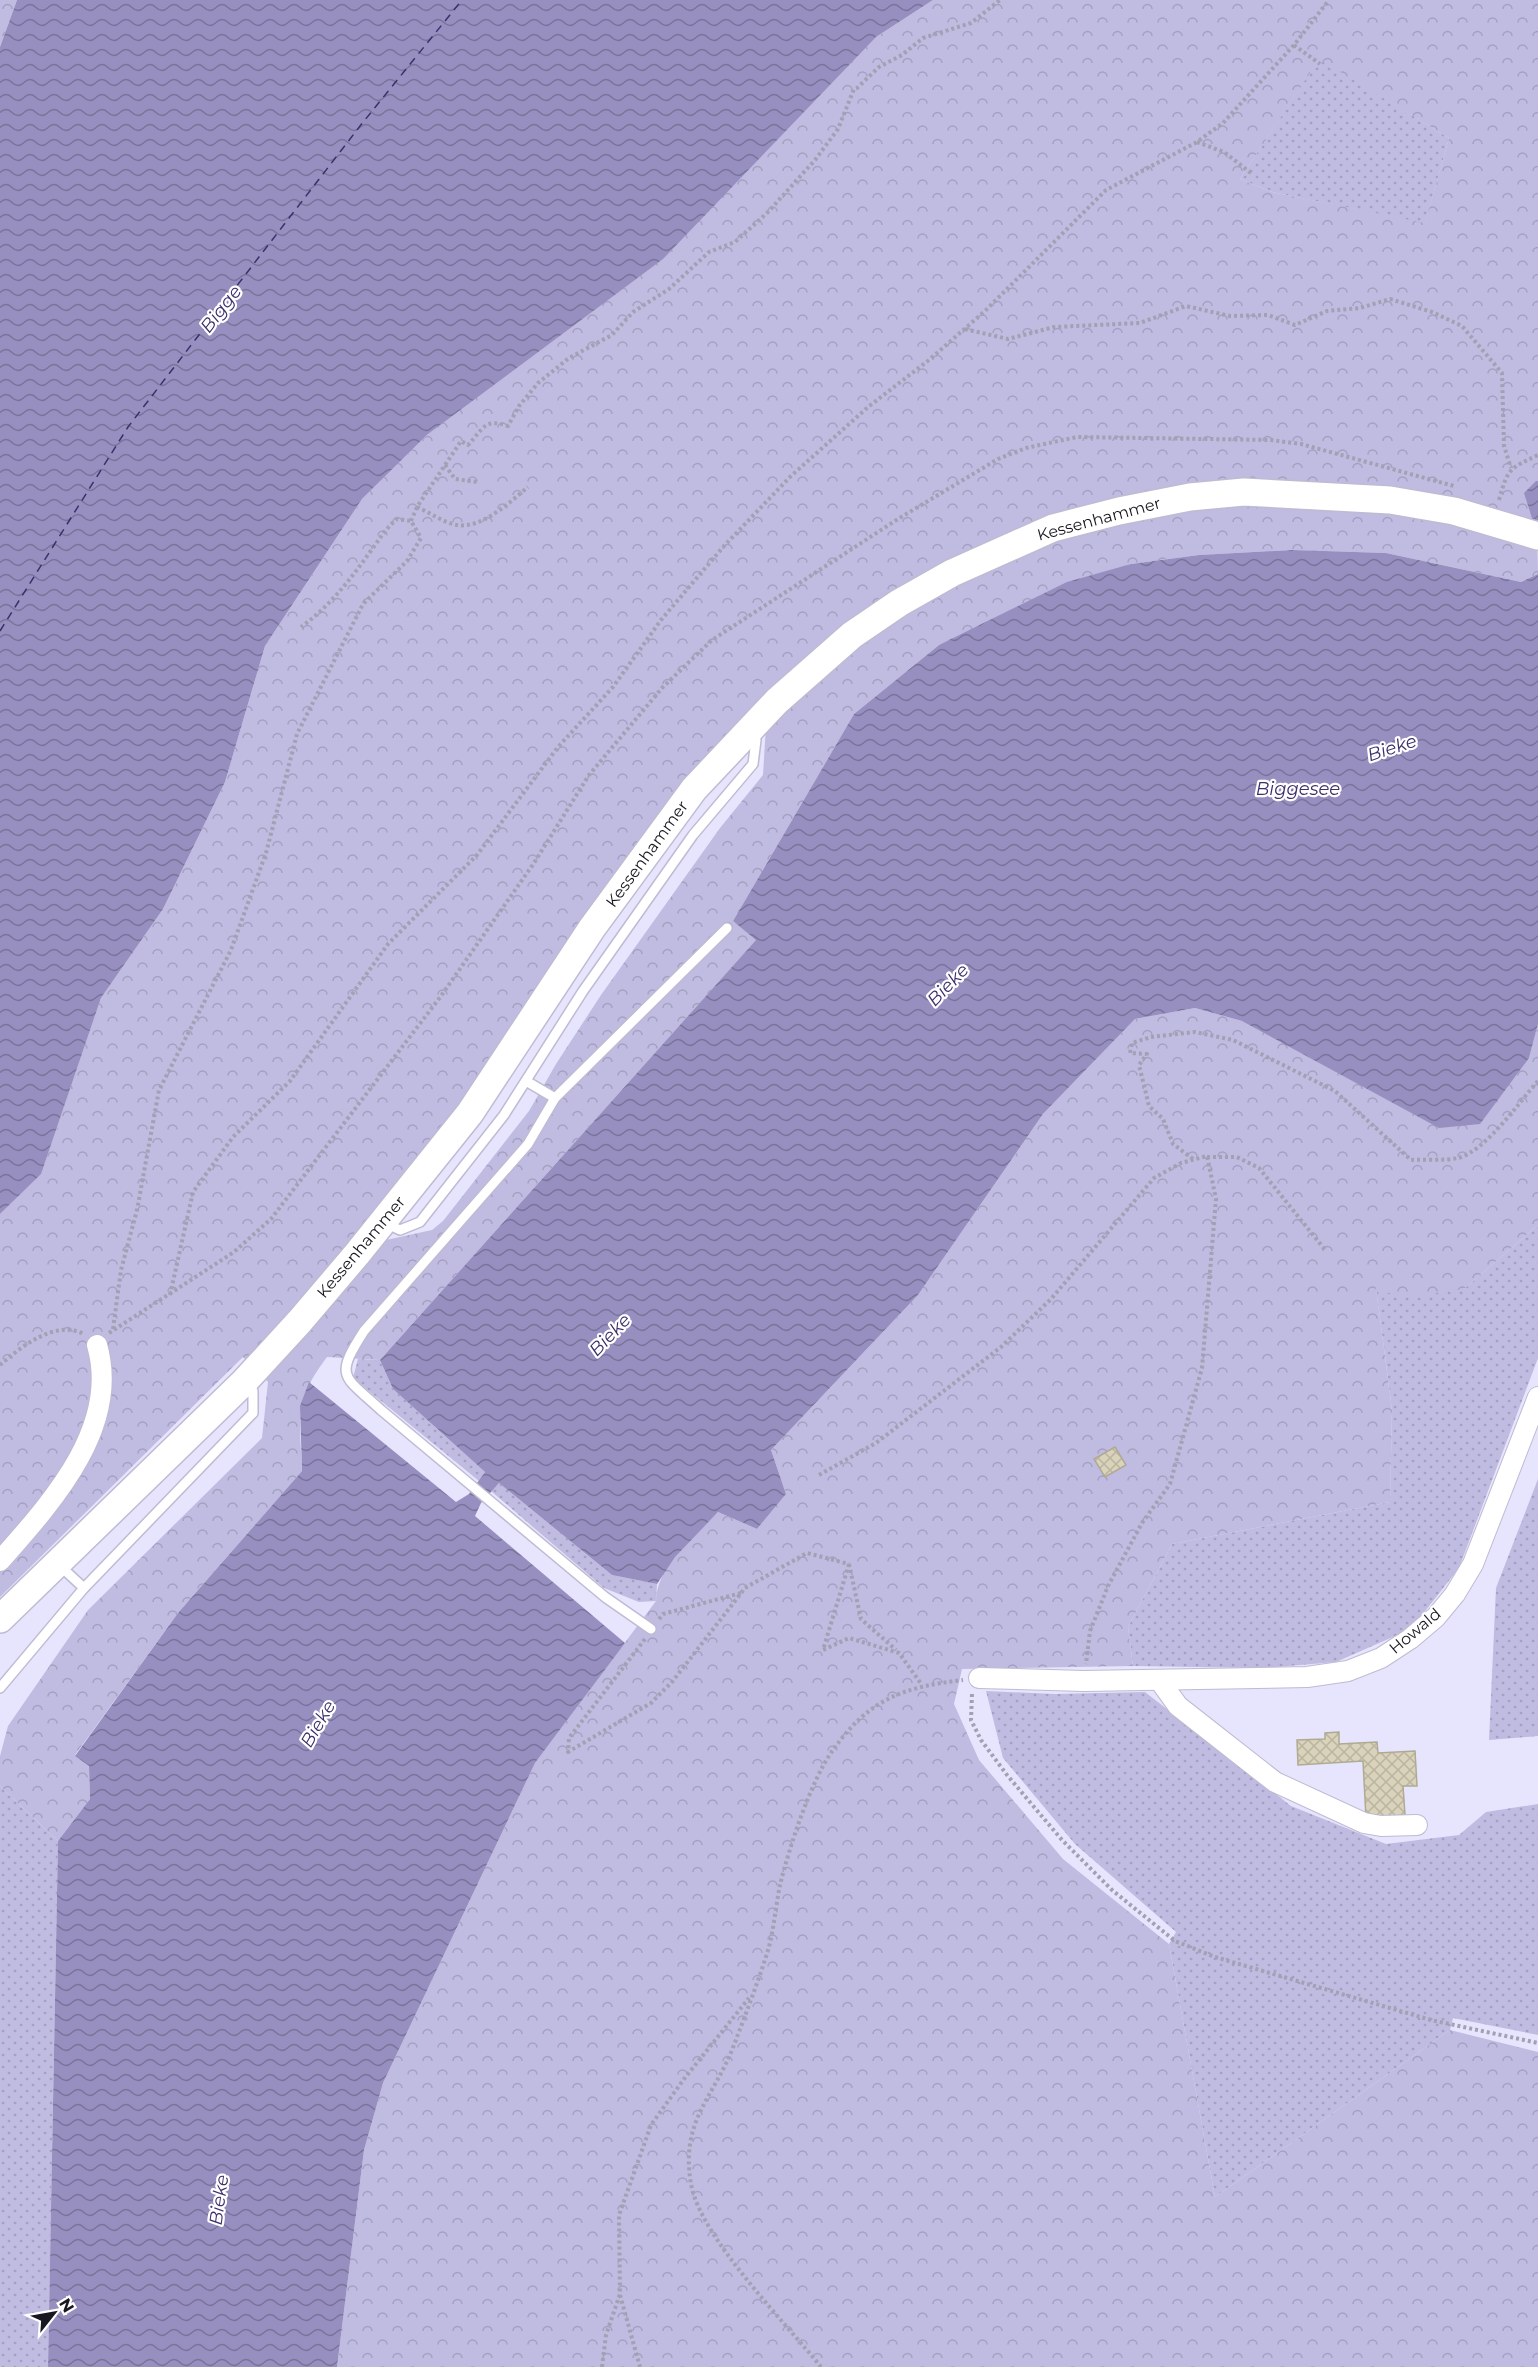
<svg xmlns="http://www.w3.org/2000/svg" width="1538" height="2367" viewBox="0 0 1538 2367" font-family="Montserrat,sans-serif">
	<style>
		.grass { fill: url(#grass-dots) }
		.forest { fill: url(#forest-crowns); fill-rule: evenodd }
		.water { fill: url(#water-waves) }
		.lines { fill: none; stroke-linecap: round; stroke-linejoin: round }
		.ferry { stroke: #3d2f6a; stroke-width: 1.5; stroke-dasharray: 8 6; stroke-linecap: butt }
		.building { fill: url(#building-cross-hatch); stroke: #afaa92; stroke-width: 1.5 }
		.lane-casing { stroke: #bebbd3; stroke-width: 12 }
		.street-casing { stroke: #bebbd3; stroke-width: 22 }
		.secondary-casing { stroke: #bebbd3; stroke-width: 30 }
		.path { stroke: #a2a0b3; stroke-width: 4; stroke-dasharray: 3 3; stroke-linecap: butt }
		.lane { stroke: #fff; stroke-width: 9 }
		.street { stroke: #fff; stroke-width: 20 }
		.secondary { stroke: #fff; stroke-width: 27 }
		.labels { text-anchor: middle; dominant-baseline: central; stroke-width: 4.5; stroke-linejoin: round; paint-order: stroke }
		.street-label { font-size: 16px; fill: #18171f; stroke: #fff }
		.water-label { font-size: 18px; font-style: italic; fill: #3d2f6a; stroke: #fff }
	</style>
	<defs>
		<pattern id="grass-dots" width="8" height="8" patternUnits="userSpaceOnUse" patternTransform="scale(1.5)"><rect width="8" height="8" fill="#c0bbe1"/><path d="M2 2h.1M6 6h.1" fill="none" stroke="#a4a0c1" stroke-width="1.8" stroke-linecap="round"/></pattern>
		<pattern id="forest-crowns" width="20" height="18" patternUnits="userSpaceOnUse" patternTransform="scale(1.5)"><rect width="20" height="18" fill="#c0bbe1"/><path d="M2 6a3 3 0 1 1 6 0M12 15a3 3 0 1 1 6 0" fill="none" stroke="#a4a0c1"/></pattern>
		<pattern id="water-waves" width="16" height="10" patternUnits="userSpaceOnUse" patternTransform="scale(1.5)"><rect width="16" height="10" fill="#968fbf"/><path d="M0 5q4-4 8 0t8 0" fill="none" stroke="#79749b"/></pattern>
		<pattern id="building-cross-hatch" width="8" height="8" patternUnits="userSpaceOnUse" patternTransform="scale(1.5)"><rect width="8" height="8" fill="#d9d3bb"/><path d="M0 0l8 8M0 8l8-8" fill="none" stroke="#bab4a0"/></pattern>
	</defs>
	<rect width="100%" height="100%" fill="#e7e4fd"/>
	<!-- grass -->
	<g class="grass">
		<polygon points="1319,58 1449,138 1425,224 1272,192 1240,179"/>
		<polygon points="1538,1225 1538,1358 1459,1568 1411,1629 1336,1662 1264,1668 1133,1666 1128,1627 1172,1544 1390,1502 1392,1410 1376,1288 1464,1289"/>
		<polygon points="358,1359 380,1360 393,1389 485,1472 479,1481 353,1378"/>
		<polygon points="1538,1479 1538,1736 1489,1740 1496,1588"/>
		<polygon points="499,1483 612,1575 657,1584 656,1601 639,1602 604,1588 491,1491"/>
		<polygon points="986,1691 1055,1694 1145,1692 1291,1806 1386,1844 1459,1835 1486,1812 1538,1804 1538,2035 1453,2018 1450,2030 1215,2197 1169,1944 1176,1932 1075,1844 1003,1758"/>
		<polygon points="0,1786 58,1841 48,2367 0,2367"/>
	</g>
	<!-- forest -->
	<g class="forest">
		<polygon points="0,0 17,0 0,47"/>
		<path d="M933 0H1538V481H1536L1538 574 1521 582 1386 553 1293 550 1199 555 1131 564 939 645 854 714 733 921 757 939 380 1360 327 1357C293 1402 300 1418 302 1471L178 1613 75 1755 89 1766 90 1799 58 1841 0 1786V1756L8 1726 88 1610 262 1438 268 1382 243 1357 0 1597V1214L41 1173 101 998 163 909 225 782 265 646 362 499 428 434 876 37ZM1319 59 1449 138 1425 223 1272 192 1240 179ZM766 726 763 775 720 828 601 995 556 1064 529 1111 443 1221 432 1230 386 1240 481 1115 647 870 678 828Z"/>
		<path d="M1195 1008 1242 1021 1529 1058 1538 1024V1225L1464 1289 1402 1298 1376 1288 1392 1410 1390 1502 1172 1544 1128 1627 1133 1666 962 1669 954 1704 979 1760 1063 1859 1169 1944 1215 2197 1450 2030 1538 2052V2367H337L364 2150 383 2083 535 1763 656 1601C657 1565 694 1537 718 1512L757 1529 786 1494 771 1450 918 1295 1043 1114 1135 1019Z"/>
	</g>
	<!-- water -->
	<g class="water">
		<polygon points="17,0 933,0 876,37 663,259 428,434 362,499 265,646 225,782 163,909 101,998 41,1174 0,1214 0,47"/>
		<polygon points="1536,481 1538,481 1538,537 1524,493"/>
		<polygon points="1293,550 1386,553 1521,582 1538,574 1538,1024 1529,1058 1480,1124 1439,1128 1242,1021 1195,1008 1135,1019 1043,1114 918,1295 771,1450 786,1494 757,1529 718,1512 675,1557 657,1584 612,1575 499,1483 481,1503 475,1516 625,1643 535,1763 383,2083 364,2150 337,2367 48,2367 58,1841 90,1799 89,1766 75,1756 178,1613 302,1471 300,1406 309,1382 456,1502 469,1494 485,1472 393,1389 380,1360 756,940 733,921 854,714 939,645 1067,582 1131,564 1199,555"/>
	</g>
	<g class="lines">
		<!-- ferry -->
		<polyline class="ferry" points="0,631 128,427 360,126 462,0"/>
	</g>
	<!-- building -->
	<g class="building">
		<polygon points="1115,1447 1126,1465 1105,1477 1094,1459"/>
		<polygon points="1339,1732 1339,1744 1377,1742 1378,1753 1415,1751 1417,1786 1403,1786 1405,1815 1366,1818 1363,1761 1298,1765 1297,1740 1325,1739 1325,1733"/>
	</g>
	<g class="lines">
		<!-- lane casing -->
		<g class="lane-casing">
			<g id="lane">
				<polyline points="526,1081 555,1098"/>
				<polyline points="385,1223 400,1230 420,1222 504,1115 583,991 693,835 753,764 756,740 752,733"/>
				<polyline points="59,1565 84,1588"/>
				<path d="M651 1629 605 1597 381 1410C343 1375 334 1378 364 1331L528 1144 555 1098 727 928"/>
				<polyline points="0,1688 84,1588 253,1413 253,1391 245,1383"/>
			</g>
		</g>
		<!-- street casing -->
		<g class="street-casing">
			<g id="street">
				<path d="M0 1561C50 1504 121 1428 97 1345"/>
				<polyline points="979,1678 1084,1681 1307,1677 1348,1671 1381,1658 1410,1639 1436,1617 1455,1594 1473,1564 1538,1397"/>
				<polyline points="1160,1681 1178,1706 1275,1782 1364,1823 1381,1826 1417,1825"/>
			</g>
		</g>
		<!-- secondary casing -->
		<g class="secondary-casing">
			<polyline id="secondary" points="0,1619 244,1382 300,1321 357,1254 470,1113 592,928 694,789 777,701 852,635 899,603 952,573 1053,528 1119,511 1190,497 1244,492 1390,500 1454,511 1538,536"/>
		</g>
		<!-- path -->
		<g class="path">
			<polyline points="1294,45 1320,64"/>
			<polyline points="1197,142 1224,152 1251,173"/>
			<polyline points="965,329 1008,339 1054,327 1140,323 1186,306 1230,316 1268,315 1295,325 1327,311 1360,308 1390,299 1432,312 1462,326 1502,373 1504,446 1511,468"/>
			<polyline points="445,465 455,479 478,482"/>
			<path d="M1499 500C1508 468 1509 469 1538 455"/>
			<path d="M417 507C429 512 444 523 457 525 482 529 510 502 528 487"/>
			<path d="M411 521 417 507 461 441 468 445C484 428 484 418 508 426L519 406 538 383 569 358 612 335 633 312 669 289 709 252 735 242 768 212 815 160 838 129 854 89 857 88 879 67 902 55 923 38 971 23 1000 0"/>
			<polyline points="1207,1157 1237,1157 1259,1168 1326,1251"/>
			<path d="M1193 1159 1173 1144 1163 1119 1149 1106 1139 1065 1147 1054 1130 1053 1132 1043 1151 1037 1195 1032 1233 1040 1335 1091 1411 1160C1426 1159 1444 1161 1458 1158 1486 1151 1519 1102 1538 1081"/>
			<polyline points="170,1295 193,1192 233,1137 290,1081 388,944 477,855 558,747 613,687 661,620 724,546 790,477 868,407 929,360 985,311 1106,190 1197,142 1223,123 1294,45 1329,0"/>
			<path d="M113 1329 121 1270 137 1210 159 1090 231 950 266 853 297 734 363 604 407 561 421 538 411 521 397 519C385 529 379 540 370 552 350 580 329 607 301 627"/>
			<polyline points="109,1333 234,1252 271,1219 441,996 534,863 589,775 662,688 712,640 898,519 998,459 1026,448 1077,437 1271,440 1301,444 1454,486"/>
			<path d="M0 1365C21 1347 55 1319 84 1334"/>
			<polyline points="819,1475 876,1443 1001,1347 1051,1299 1154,1178 1181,1163 1207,1156 1216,1199 1202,1368 1170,1484 1142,1523 1108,1586 1090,1631 1086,1664"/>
			<polyline points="849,1564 823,1650 849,1638 899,1653 922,1685"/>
			<polyline points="849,1564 861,1619 896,1650"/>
			<polyline points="659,1619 663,1614 741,1593"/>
			<polyline points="645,1639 569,1738 568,1752 651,1703 672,1682 745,1588 807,1553 849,1564"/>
			<polyline points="972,1694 971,1720 981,1740 1007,1775 1062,1840 1112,1890 1175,1941 1215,1957 1431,2020 1538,2043"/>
			<polyline points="620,2295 640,2367"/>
			<polyline points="602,2367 606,2335 620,2294 619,2215 651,2125 684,2079 749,1998"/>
			<path d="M821 2367C786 2323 700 2237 691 2184 680 2120 714 2098 734 2045 746 2013 759 1980 769 1947 774 1927 776 1905 780 1885 789 1848 811 1780 833 1750 869 1699 903 1687 963 1680"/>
		</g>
		<!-- lane -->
		<use href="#lane" class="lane"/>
		<!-- street -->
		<use href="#street" class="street"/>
		<!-- secondary -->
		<use href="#secondary" class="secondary"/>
	</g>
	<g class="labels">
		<!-- street labels -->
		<g class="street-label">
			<text transform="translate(1099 519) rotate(-15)">Kessenhammer</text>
			<text transform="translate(647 854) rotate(-54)">Kessenhammer</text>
			<text transform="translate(361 1247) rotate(-50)">Kessenhammer</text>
			<text transform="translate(1415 1631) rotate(-40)">Howald</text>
		</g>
		<!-- water labels -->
		<g class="water-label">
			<text transform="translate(221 309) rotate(-52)">Bigge</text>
			<text transform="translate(1392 748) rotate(-18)">Bieke</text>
			<text x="1298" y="789">Biggesee</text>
			<text transform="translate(948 985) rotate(-46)">Bieke</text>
			<text transform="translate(610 1335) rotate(-46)">Bieke</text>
			<text transform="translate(318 1724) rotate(-60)">Bieke</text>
			<text transform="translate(219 2200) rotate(-82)">Bieke</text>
		</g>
	</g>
	<!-- north arrow -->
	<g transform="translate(54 2313) rotate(59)" stroke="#ffffff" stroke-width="4.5" paint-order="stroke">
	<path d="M0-4.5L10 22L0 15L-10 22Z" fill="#18171f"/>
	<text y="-9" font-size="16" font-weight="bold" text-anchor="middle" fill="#18171f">N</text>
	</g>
</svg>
